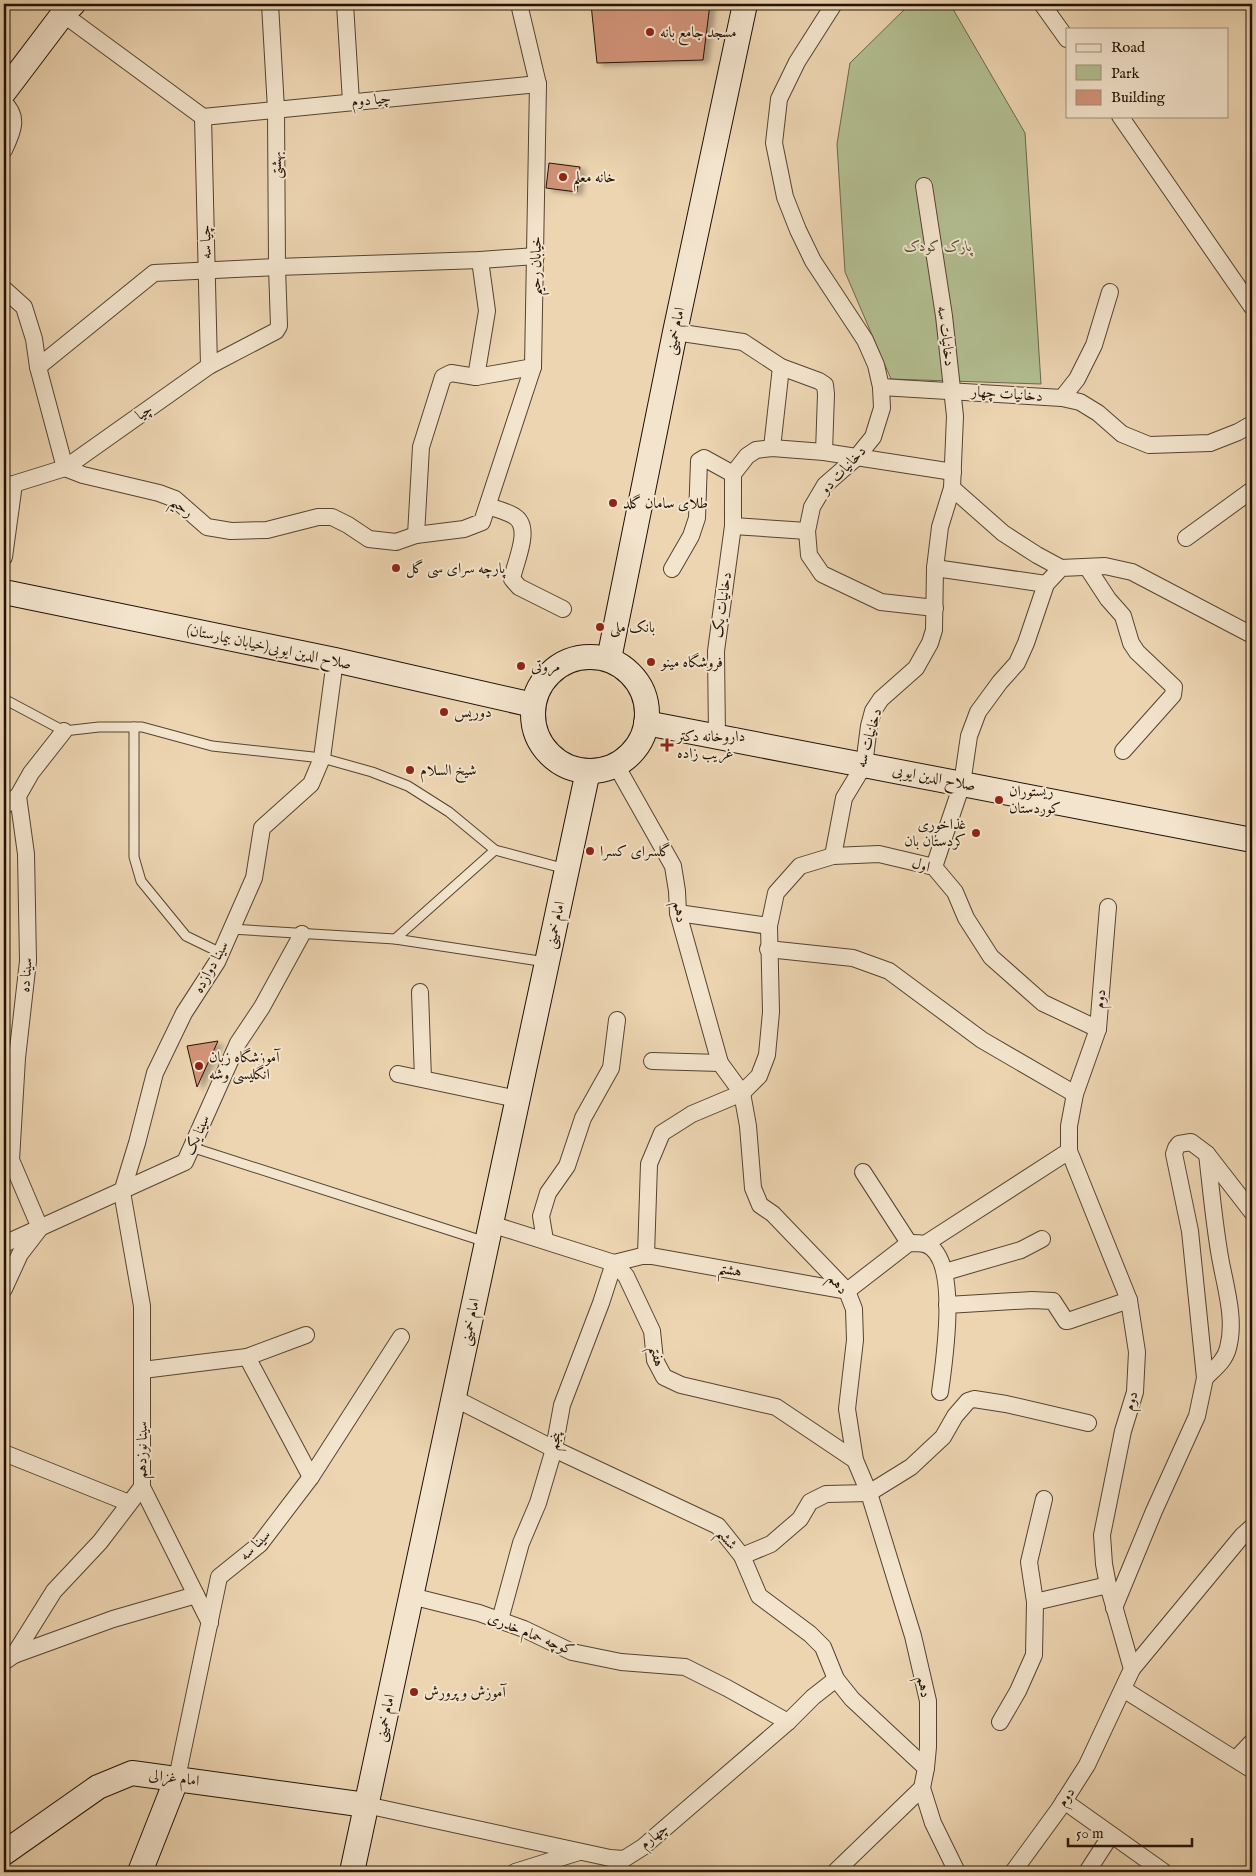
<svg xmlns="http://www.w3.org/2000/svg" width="1256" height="1876" viewBox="0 0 1256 1876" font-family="'IM FELL English',Amiri,serif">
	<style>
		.green { fill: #b2be91; stroke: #6a684b }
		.building { fill: #d39479; stroke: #221205; filter: url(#shadow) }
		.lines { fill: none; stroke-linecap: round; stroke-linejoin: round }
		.lane-casing { stroke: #554330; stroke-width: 11 }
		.street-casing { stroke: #554330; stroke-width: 18 }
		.secondary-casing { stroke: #221205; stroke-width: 26 }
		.lane { stroke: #f3e4cd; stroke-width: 9 }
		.street { stroke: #f3e4cd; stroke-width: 16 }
		.secondary { stroke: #f3e4cd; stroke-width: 24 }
		.poi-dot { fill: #8f2418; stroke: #f3e4cd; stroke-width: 2 }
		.labels { text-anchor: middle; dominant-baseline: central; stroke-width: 4; stroke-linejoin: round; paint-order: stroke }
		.poi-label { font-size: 15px; fill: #221205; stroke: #f3e4cd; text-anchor: start }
		.street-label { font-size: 15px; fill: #221205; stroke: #f3e4cd }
		.park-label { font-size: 15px; font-style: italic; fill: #544e36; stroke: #f3e4cd }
	</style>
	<defs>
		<filter id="shadow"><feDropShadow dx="5.5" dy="3" stdDeviation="2.5" flood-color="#0004"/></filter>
	</defs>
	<rect width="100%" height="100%" fill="#edd5b2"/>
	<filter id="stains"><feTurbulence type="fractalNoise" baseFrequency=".004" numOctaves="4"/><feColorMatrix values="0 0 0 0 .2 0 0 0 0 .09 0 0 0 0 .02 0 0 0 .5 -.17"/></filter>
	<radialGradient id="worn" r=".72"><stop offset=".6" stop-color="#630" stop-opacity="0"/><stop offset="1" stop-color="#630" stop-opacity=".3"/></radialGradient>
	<!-- green -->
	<polygon class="green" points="910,4 950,4 1025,133 1041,384 891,379 845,272 837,144 850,63"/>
	<!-- building -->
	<g class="building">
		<polygon points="591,4 710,4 703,60 597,63"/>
		<polygon points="549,163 580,167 577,192 546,188"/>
		<polygon points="218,1041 197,1087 187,1046"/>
	</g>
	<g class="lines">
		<!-- lane casing -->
		<g class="lane-casing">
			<g id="lane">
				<polyline points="4,699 64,731 99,727 142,727 212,746 322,758 372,772 408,786 449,812 495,850 566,869"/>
				<polyline points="134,727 134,857 141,881 186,936 221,953"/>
				<polyline points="231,929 395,939 546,962"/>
				<polyline points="395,939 495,850"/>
				<polyline points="191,1147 486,1242"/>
			</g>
		</g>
		<!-- street casing -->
		<g class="street-casing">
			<g id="street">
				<polyline points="345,4 351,102"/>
				<polyline points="834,4 797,62 779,99 774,143 785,197 798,230 813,261 865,340 876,365 881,387 882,408 873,437 856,458 825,485 812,507 807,531 809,555 822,574 881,602 935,608"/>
				<polyline points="1042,4 1067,39"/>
				<polyline points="63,14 203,117"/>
				<path d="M4 103C20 117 12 133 4 150"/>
				<polyline points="1120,116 1252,307"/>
				<polyline points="203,117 538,84"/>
				<polyline points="203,117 209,366"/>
				<polyline points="4,289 24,307 34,339 38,367 65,468 83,475 159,493 175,499 207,527 231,531 267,530 318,517 332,517 348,525 369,539 396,542 416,535 464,529 482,522 533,367 538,84 519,4"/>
				<polyline points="675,332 743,342 781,367 819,381 825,385 826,394 824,452"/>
				<polyline points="38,367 154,273 277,267 480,260 536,256"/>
				<polyline points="476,377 487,311 480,260"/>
				<polyline points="881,387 1062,398 1080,402 1098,413 1122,434 1149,445 1210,443 1238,432 1252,424"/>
				<polyline points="1062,398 1077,379 1094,345 1110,292"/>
				<polyline points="772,448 781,367"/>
				<polyline points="733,474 747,456 756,450 772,448 824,452 953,472"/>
				<polyline points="4,487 65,468 209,366 276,331 279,326 277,267 276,109 270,4"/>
				<polyline points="952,488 1003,533 1037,555 1061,568"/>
				<path d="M488 506C496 509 506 511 514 516 533 527 515 562 512 579L519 587 563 609"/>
				<polyline points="733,526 807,531"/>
				<polyline points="416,535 421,447 443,377 451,373 476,377 533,367"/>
				<polyline points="1186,538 1252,490"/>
				<polyline points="4,557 14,484"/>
				<polyline points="1087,567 1108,599 1123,616 1131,643 1137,652 1174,687 1173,695 1123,751"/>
				<polyline points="935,568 1046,584"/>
				<polyline points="672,569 691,536 697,518 699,461 704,458 733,474"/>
				<polyline points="717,737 716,651 733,526 733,474"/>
				<polyline points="616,765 673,866 677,891 678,913 720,1063 742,1093 748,1126 753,1188 760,1205 773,1214 847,1291 854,1309 855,1340 847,1409 855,1460 869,1493 913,1636 928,1701 928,1747 926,1768 922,1788 933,1823 957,1872"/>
				<polyline points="4,806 18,796"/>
				<polyline points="833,856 844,798 864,765 869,726 873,711 881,699 916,668 930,643 934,630 935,568 940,527 952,488 955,416 944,316 924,186"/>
				<polyline points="934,867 962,784 969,736 978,712 1000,682 1017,663 1026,643 1046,584 1061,568 1105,566 1132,572 1252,635"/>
				<polyline points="678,913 769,926"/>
				<polyline points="768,949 853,958 889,971 982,1040 1075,1094"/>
				<polyline points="420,992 423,1079"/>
				<polyline points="652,1061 720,1063"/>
				<polyline points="398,1074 517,1099"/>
				<polyline points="863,1172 909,1243"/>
				<polyline points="491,1224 614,1263 626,1276 652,1331 655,1360 664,1377 681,1385 776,1407 855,1460"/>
				<polyline points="545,1240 541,1216 548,1193 567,1166 583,1118 611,1068 617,1020"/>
				<polyline points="4,1244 185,1162 238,1043 262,1007 302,934"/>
				<polyline points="925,1244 1069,1151"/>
				<polyline points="646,1255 649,1164 662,1133 692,1114 742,1093 759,1076 767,1055 771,1012 769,926 776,893 800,866 833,856 879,854 934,867 955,892 966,918 991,957 1043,1003 1098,1029"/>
				<polyline points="945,1272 1021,1250 1042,1239"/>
				<polyline points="4,1289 20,1254 40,1228 11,1160 17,1058 28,961 26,854 18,796 31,773 64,731"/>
				<polyline points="947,1305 1032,1300 1053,1301 1066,1321 1068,1321 1129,1300"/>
				<polyline points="247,1357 311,1477"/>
				<polyline points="143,1370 247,1357 306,1335"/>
				<path d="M1205 1378C1214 1369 1225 1361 1228 1348 1236 1319 1225 1286 1220 1257 1214 1223 1211 1188 1207 1154"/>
				<polyline points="454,1398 554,1449 718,1526 742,1556 759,1596 810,1634 823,1647 836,1679 852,1699 926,1768"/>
				<polyline points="4,1453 129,1503"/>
				<polyline points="142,1487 210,1623"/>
				<polyline points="742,1556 771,1544 800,1519 810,1502 826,1494 869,1493 911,1467 943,1437 955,1416 968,1401 974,1399 1006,1404 1088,1423"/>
				<polyline points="411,1596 479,1613 524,1629 572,1652 621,1662 685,1667 727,1688 788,1722"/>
				<polyline points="1035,1602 1108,1585"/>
				<polyline points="1114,1608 1154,1511 1197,1416 1205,1378 1190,1231 1174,1154 1176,1148 1179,1144 1191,1142 1207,1154 1252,1212"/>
				<path d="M500 1620 521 1543 538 1503 554 1449 562 1405 601 1303 614 1263 646 1255 847 1291 909 1243C914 1243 920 1243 925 1244 961 1257 944 1362 940 1392"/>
				<polyline points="14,1655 113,1619 196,1595"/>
				<polyline points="4,1662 14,1655 54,1591 100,1542 142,1487 142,1306 122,1192 137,1143 155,1073 184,1013 217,962 254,878 262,828 311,784 322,758 335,660"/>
				<polyline points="1132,1669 1242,1536 1252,1527"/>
				<polyline points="1123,1689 1252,1770"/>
				<polyline points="1000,1722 1018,1691 1034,1655 1035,1602 1029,1562 1044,1499"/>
				<polyline points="1236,1759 1252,1742"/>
				<polyline points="177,1778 219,1577 260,1544 311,1477 401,1337"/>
				<polyline points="1064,1801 1164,1872"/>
				<polyline points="366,1805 610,1858 624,1859 643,1847 788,1722 813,1697 836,1679"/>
				<polyline points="515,1872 579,1852"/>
				<polyline points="835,1872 922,1788"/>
				<polyline points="1013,1872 1059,1809 1087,1765 1132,1669 1108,1585 1104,1564 1102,1535 1123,1431 1135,1392 1137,1352 1129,1300 1069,1151 1069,1126 1075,1094 1098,1029 1108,907"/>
				<polyline points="1087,1872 1111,1835"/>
			</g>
		</g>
		<!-- secondary casing -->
		<g class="secondary-casing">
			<g id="secondary">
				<polyline points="4,92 63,14 73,4"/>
				<polyline points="4,592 335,660 533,705"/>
				<circle cx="590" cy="714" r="57"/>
				<polyline points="609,659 675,332 745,4"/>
				<polyline points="646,723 1252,840"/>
				<polyline points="4,1853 98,1787 132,1773 366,1805"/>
				<polyline points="140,1872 177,1778"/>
				<polyline points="352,1872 588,771"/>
			</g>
		</g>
		<!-- lane -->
		<use href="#lane" class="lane"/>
		<!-- street -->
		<use href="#street" class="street"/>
		<!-- secondary -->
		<use href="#secondary" class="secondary"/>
	</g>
	<!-- markers -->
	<g class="poi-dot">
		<circle cx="650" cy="32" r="5"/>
		<circle cx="563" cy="177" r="5"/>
		<circle cx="613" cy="503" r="5"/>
		<circle cx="396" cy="568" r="5"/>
		<circle cx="600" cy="627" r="5"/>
		<circle cx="651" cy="662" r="5"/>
		<circle cx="521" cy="666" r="5"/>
		<circle cx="444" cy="712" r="5"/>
		<path d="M664.5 737.5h5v5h5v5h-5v5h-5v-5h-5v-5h5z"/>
		<circle cx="410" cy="770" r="5"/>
		<circle cx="999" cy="800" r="5"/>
		<circle cx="976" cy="833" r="5"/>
		<circle cx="590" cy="851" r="5"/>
		<circle cx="199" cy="1066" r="5"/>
		<circle cx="414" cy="1692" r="5"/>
	</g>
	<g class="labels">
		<!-- poi labels -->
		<g class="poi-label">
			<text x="660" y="32">مسجد جامع بانه</text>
			<text x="573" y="177">خانه معلم</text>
			<text x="623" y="503">طلای سامان گلد</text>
			<text x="406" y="568">پارچه سرای سی گل</text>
			<text x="610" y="627">بانک ملی</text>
			<text x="661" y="662">فروشگاه مینو</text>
			<text x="531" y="666">مروتی</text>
			<text x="454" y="712">دوریس</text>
			<text x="677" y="736">داروخانه دکتر<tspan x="677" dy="17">غریب زاده</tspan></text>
			<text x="420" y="770">شیخ السلام</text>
			<text x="1009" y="791">ریستوران<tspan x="1009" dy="17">کوردستان</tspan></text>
			<text x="966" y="824" text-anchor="end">غذاخوری<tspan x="966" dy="17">کردستان بان</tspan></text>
			<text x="600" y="851">گلسرای کسرا</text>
			<text x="209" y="1057">آموزشگاه زبان<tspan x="209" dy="17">انگلیسی وشه</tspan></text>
			<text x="424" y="1692">آموزش و پرورش</text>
		</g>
		<!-- street labels -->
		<g class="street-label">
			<text transform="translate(371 100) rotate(-6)">چیا دوم</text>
			<text transform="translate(276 165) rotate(-90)">بهشتی</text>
			<text transform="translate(206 242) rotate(-91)">چیا سه</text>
			<text transform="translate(536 266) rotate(-89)">خیابان رحیم</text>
			<text transform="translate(675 331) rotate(-78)">امام خمینی</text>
			<text transform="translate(946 336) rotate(83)">دخانیات سه</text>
			<text transform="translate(1007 394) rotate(4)">دخانیات چهار</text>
			<text transform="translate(144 412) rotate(-35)">چیا</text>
			<text transform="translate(843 470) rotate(-47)">دخانیات دو</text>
			<text transform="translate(182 507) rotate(38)">رحیم</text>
			<text transform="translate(722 605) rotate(-82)">دخانیات یک</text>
			<text transform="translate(269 647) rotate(12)">صلاح الدین ایوبی(خیابان بیمارستان)</text>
			<text transform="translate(869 738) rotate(-74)">دخانیات سه</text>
			<text transform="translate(934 778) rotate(11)">صلاح الدین ایوبی</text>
			<text transform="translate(921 865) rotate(17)">اول</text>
			<text transform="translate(680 912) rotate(82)">دهم</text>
			<text transform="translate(555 925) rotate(-78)">امام خمینی</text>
			<text transform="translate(211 967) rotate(-61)">سینا دوازده</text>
			<text transform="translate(26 975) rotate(-85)">سینا ده</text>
			<text transform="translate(1100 999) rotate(-85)">دوم</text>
			<text transform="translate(197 1135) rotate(-66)">سینا یک</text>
			<text transform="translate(730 1270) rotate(10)">هشتم</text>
			<text transform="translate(838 1284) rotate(51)">دهم</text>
			<text transform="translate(470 1322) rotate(-78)">امام خمینی</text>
			<text transform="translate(657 1356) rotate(76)">هفتم</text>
			<text transform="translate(1131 1401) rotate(-76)">دوم</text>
			<text transform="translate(555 1441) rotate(-78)">پنجم</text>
			<text transform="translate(142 1450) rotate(-89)">سینا نوزدهم</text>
			<text transform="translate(727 1539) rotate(50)">ششم</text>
			<text transform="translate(255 1545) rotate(-45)">سینا سه</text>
			<text transform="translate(531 1634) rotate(22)">کوچه حمام خدری</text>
			<text transform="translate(924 1687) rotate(79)">دهم</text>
			<text transform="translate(385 1718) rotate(-78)">امام خمینی</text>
			<text transform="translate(174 1778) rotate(7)">امام غزالی</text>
			<text transform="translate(1066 1797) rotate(-57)">دوم</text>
			<text transform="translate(654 1836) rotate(-39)">چهارم</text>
		</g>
		<!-- park labels -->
		<g class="park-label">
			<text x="938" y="246">پارک کودک</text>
		</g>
	</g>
	<!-- margin -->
	<rect width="1256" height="1876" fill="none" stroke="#edd5b2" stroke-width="20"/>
	<rect x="5" y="5" width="1246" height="1866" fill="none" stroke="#221205" stroke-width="2.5"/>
	<rect x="10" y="10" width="1236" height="1856" fill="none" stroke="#221205"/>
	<!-- legend -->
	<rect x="1066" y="28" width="162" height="90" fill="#f3e4cd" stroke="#9f907d"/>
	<rect x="1076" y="44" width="25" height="8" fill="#f3e4cd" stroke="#9f907d"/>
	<text x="1111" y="52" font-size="15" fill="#221205">Road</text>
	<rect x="1076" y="65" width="25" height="15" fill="#b2be91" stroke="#9f907d"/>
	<text x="1111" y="78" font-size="15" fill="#221205">Park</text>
	<rect x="1076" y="90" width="25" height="15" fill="#d39479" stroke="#9f907d"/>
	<text x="1111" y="102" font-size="15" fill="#221205">Building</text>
	<!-- scale -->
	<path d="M1068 1838v8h124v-8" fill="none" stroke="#221205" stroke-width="2.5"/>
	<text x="1076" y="1838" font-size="15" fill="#221205" stroke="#f3e4cd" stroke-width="4" paint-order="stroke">50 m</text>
	<rect width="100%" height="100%" filter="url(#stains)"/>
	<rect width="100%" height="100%" fill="url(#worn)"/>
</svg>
